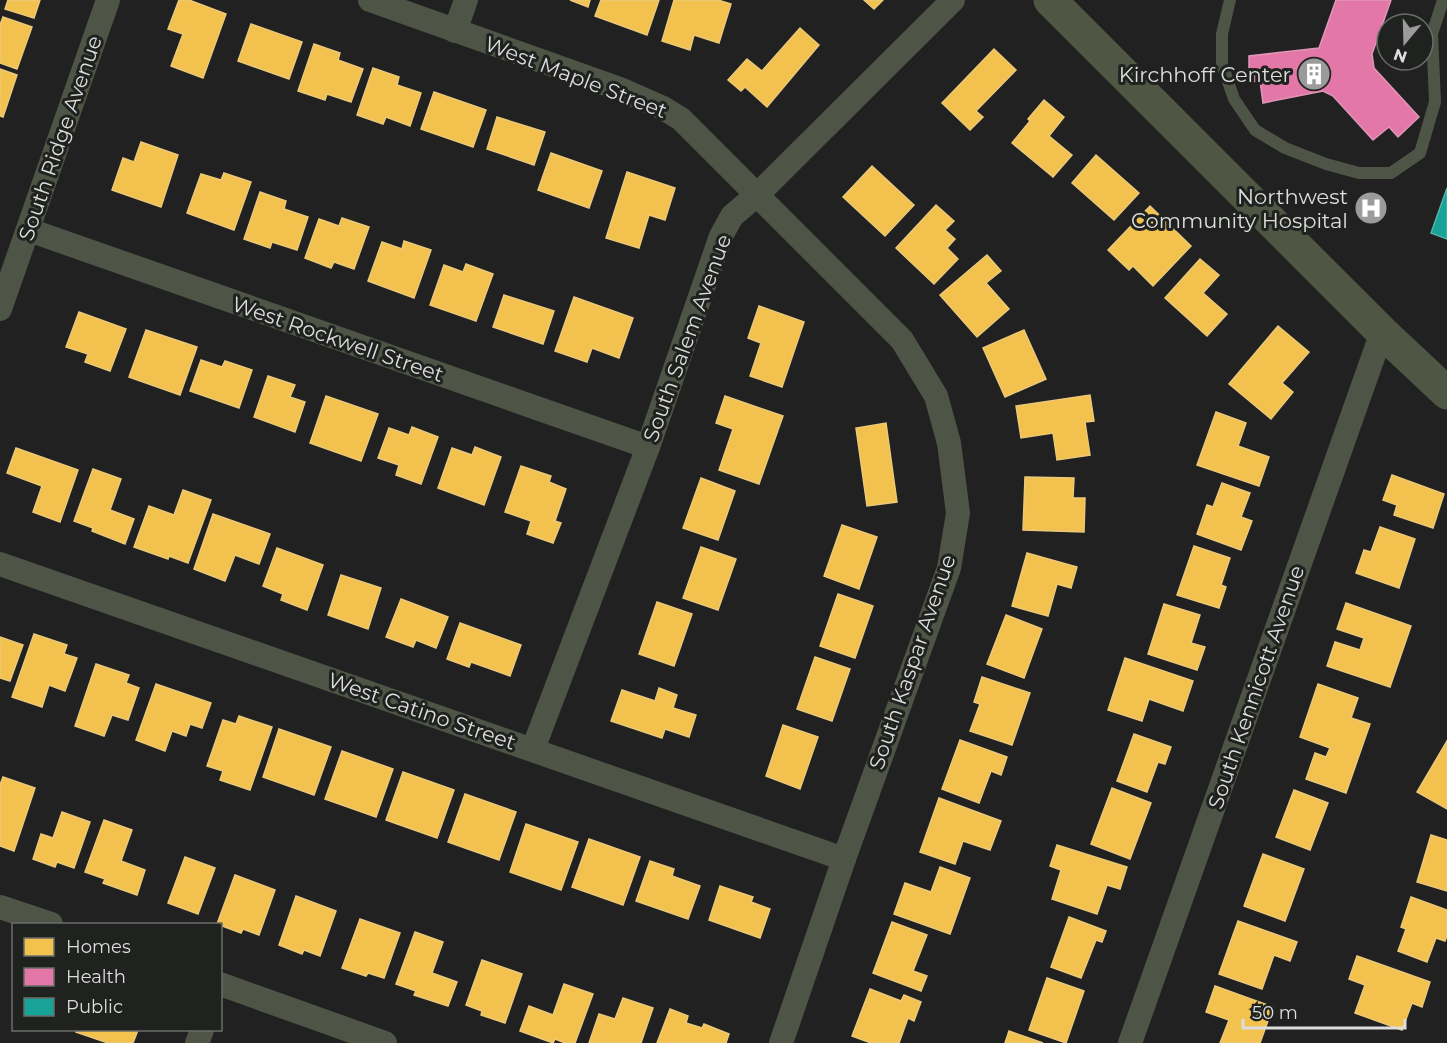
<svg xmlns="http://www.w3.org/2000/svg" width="1447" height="1043" viewBox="0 0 1447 1043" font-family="Montserrat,sans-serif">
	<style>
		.homes { fill: #f2c14e; stroke: #ebc979; stroke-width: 1.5 }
		.health { fill: #e377a8; stroke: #e196b8; stroke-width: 1.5 }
		.public { fill: #17a398; stroke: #52b4ac; stroke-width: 1.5 }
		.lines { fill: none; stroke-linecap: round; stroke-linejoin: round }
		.service { stroke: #4e5546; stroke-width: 12 }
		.minor { stroke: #4e5546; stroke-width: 24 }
		.secondary { stroke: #4f5744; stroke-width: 33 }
		.labels { text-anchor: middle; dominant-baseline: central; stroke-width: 6; stroke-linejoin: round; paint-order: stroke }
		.poi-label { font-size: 21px; fill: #dcdddc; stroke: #202220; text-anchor: end }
		.street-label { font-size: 21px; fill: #dcdddc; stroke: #202220 }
	</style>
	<rect width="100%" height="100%" fill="#212121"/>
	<!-- homes -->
	<g class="homes">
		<polygon points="8,0 40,0 34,18 5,9"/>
		<polygon points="179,0 189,0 226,14 203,78 171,66 183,34 168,29"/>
		<polygon points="570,0 590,0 588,7"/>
		<polygon points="601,0 659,0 647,35 595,16"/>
		<polygon points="674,0 718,0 731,4 719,43 694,35 690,50 662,41"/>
		<polygon points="864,0 883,0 874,9"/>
		<polygon points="3,17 32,27 17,69 0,63 0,25"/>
		<polygon points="251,24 302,42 289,79 238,61"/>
		<polygon points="800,28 819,45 767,107 745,87 741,91 728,80 747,59 762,71"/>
		<polygon points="314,44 340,53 338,60 363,69 351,102 327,94 325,100 298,91"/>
		<polygon points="994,49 1016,70 976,111 983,117 970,130 942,103"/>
		<polygon points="373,68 399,77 397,85 421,93 410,126 386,117 383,124 357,115"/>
		<polygon points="0,69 17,75 3,117 0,116"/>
		<polygon points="434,92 486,110 473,147 421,129"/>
		<polygon points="1044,100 1064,117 1049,136 1072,155 1053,177 1012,143 1030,121 1028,119"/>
		<polygon points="497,117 545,132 534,165 487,149"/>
		<polygon points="141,142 178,155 161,207 112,190 123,158 134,162"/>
		<polygon points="551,153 602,171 589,208 538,190"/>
		<polygon points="1096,155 1139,193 1114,220 1072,183"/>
		<polygon points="872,166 914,205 885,236 843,197"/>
		<polygon points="627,172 675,188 665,220 649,215 639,248 606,238"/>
		<polygon points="224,173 251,182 234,230 187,213 201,174 221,180"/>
		<polygon points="260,192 286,201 284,209 308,217 297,250 272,242 270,248 244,239"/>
		<polygon points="936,205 954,221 945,230 955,239 947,248 958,259 934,284 896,248"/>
		<polygon points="1150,206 1191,246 1153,286 1133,266 1129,270 1108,250"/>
		<polygon points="342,218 369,227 354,269 334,262 331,268 305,258 319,219 339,226"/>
		<polygon points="404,241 431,250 414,298 368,281 382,242 402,249"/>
		<polygon points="987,255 1001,271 986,283 1009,309 977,337 940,295"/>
		<polygon points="1200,259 1219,275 1203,293 1227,314 1207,336 1165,298"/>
		<polygon points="466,264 493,274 476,321 430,305 444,265 463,272"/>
		<polygon points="504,295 554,311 543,344 493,327"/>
		<polygon points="574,297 633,318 619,358 592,348 587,362 555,351"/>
		<polygon points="759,306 804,322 782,387 750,376 761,343 748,338"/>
		<polygon points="79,312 126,329 110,371 85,362 88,354 66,347"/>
		<polygon points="1278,326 1309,352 1282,383 1293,392 1271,419 1229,384"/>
		<polygon points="146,330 197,347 180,395 129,377"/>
		<polygon points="1024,330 1046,379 1005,397 983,348"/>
		<polygon points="201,360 222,367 225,361 252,370 239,408 190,391"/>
		<polygon points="268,376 295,385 290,397 305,402 295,432 254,417"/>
		<polygon points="1090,395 1094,421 1085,422 1090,455 1057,460 1053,433 1021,438 1016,406"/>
		<polygon points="326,396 378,414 361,461 310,443"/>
		<polygon points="725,396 783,416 759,484 719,470 733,429 716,423"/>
		<polygon points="1216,412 1246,423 1238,446 1269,457 1259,486 1197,465"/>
		<polygon points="886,423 897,502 867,506 856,428"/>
		<polygon points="412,427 438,437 421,484 396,475 399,465 378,458 389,428 409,435"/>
		<polygon points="475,447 501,457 484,505 438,488 452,448 472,455"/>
		<polygon points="16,448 78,470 60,522 33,512 42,486 7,473"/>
		<polygon points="521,466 551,476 549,482 566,489 555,521 561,523 553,543 527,534 531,521 505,512"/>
		<polygon points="93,469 121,479 110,510 134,519 125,544 92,531 93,528 74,521"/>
		<polygon points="1392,475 1444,494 1433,528 1394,515 1397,505 1383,500"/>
		<polygon points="1025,477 1074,478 1073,498 1085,498 1084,532 1023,530"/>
		<polygon points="701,478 735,491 718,540 683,528"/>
		<polygon points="1222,483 1250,493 1241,517 1252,521 1241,550 1197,534 1207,505 1213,507"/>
		<polygon points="183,490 211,500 188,563 169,556 168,559 134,547 149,506 174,515"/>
		<polygon points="213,514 270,534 259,564 235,555 225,581 194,569"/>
		<polygon points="842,525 877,537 859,589 824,576"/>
		<polygon points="1380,527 1415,539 1399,588 1356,573 1364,550 1371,552"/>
		<polygon points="1194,546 1230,558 1221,585 1226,587 1219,608 1177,595"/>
		<polygon points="701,547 736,559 718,610 683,598"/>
		<polygon points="277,548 323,565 307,610 281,600 283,594 263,586"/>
		<polygon points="1027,553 1077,567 1071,588 1057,584 1048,616 1012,606"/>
		<polygon points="341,575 381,588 368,629 328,615"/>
		<polygon points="838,594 873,606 855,658 820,646"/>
		<polygon points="401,599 448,617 436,648 416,640 413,647 386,637"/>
		<polygon points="657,602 692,614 674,666 639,654"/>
		<polygon points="1346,603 1411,626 1390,687 1327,666 1335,642 1360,650 1364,638 1337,629"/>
		<polygon points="1164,604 1200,615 1191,643 1205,647 1197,670 1148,654"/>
		<polygon points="1006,615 1042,629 1024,678 987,664"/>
		<polygon points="460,623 521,645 510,676 471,662 469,667 447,659"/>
		<polygon points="34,634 67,645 64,654 77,658 65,691 49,685 42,707 12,697"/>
		<polygon points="0,637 23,645 10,681 0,678"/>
		<polygon points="815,657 850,669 832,721 797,709"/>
		<polygon points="1125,658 1193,681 1183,711 1149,699 1142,721 1108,710"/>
		<polygon points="96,664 129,675 126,683 139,688 128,720 112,715 104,736 75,726"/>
		<polygon points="982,677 1030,693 1012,745 970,731 980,704 974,702"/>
		<polygon points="156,684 211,703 202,728 190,724 186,736 172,731 165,751 136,740"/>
		<polygon points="1318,684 1358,698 1351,718 1370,724 1346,793 1306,779 1315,753 1326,757 1330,748 1300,737"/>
		<polygon points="659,688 677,695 673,708 696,715 689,737 665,729 662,738 611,721 622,690 655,701"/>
		<polygon points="239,716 272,727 250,790 220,780 223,771 207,766 223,720 236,724"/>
		<polygon points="783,725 818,737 800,789 766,776"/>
		<polygon points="279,729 331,747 314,795 263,777"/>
		<polygon points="1134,734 1171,747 1165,764 1158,762 1147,792 1117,781"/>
		<polygon points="960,740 1007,757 1001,775 991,771 979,803 942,789"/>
		<polygon points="1447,741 1447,809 1417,792"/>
		<polygon points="342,751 393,769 376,817 325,799"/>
		<polygon points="403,772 454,790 437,838 386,820"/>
		<polygon points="3,777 35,788 14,851 0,846 0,785"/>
		<polygon points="1112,788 1151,803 1130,859 1091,844"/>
		<polygon points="1294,790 1328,803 1310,850 1276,837"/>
		<polygon points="465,794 516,812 499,860 448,842"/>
		<polygon points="939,798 1001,821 990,850 963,841 955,864 920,852"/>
		<polygon points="62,812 90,822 74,868 57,862 55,867 33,859 41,834 53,838"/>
		<polygon points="104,820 132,830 121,861 145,870 137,895 103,883 105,879 85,872"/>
		<polygon points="526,824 578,842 561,890 510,872"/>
		<polygon points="1431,835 1447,840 1447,891 1417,882"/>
		<polygon points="589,839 640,857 623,905 572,887"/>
		<polygon points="1057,845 1127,867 1120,889 1107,885 1097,914 1052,899 1061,870 1050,866"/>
		<polygon points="1263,854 1304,869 1285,921 1244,906"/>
		<polygon points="185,857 215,868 198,914 168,903"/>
		<polygon points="650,861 674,869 672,876 700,886 688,919 636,901"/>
		<polygon points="940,867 970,878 950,934 894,914 905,883 931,892"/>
		<polygon points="235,875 275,890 259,935 243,929 241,933 217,924"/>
		<polygon points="720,886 753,897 751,902 770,909 760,938 709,920"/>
		<polygon points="296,896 336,911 320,956 304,950 302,954 279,945"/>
		<polygon points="1411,897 1447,910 1447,936 1445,941 1436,938 1427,962 1398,951 1406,929 1401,927"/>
		<polygon points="1069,917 1106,931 1102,942 1096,940 1081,978 1051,967"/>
		<polygon points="360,919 400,933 384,978 368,973 366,976 342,968"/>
		<polygon points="1238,921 1297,942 1290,961 1274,955 1262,989 1219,974"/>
		<polygon points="892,922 927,935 913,971 927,976 921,991 873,973"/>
		<polygon points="415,932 443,942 432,973 457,982 448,1006 414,995 416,991 396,984"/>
		<polygon points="1357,956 1430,982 1422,1007 1412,1003 1402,1030 1355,1013 1365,985 1349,979"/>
		<polygon points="482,960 522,974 505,1023 481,1015 482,1011 466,1005"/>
		<polygon points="1047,978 1084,991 1066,1043 1029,1030"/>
		<polygon points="564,984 593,994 575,1043 565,1043 555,1039 553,1043 520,1031 529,1006 553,1015"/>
		<polygon points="1215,986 1273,1007 1260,1043 1220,1043 1229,1020 1206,1012"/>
		<polygon points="870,989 901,1001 904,995 921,1002 914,1021 908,1018 899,1043 871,1043 852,1036"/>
		<polygon points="623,998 653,1008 641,1043 589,1043 599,1014 615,1019"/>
		<polygon points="670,1009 688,1016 686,1023 702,1028 704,1024 729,1034 726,1043 657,1043"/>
		<polygon points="77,1030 138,1030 133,1043 108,1043 76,1032"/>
		<polygon points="1009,1031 1043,1043 1005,1043"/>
	</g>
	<!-- health -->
	<polygon class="health" points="1336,0 1391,0 1372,54 1374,68 1419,117 1398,137 1389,127 1373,140 1333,96 1323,91 1263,103 1260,81 1249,82 1249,56 1319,48"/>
	<!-- public -->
	<polygon class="public" points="1447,188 1447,239 1431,233"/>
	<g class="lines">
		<!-- service -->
		<polyline class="service" points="1230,0 1222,34 1222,64 1234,99 1255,130 1285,148 1326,164 1359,173 1391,173 1420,153 1435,102 1432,34 1443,0"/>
		<!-- minor -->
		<g class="minor">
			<polyline points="370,0 620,89 663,108 681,119 902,340 936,396 949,443 958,513 949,568 844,859 781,1043"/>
			<polyline points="455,31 466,0"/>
			<polyline points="29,230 648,447"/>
			<polyline points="0,309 108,0"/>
			<polyline points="0,564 844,859"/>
			<polyline points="533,749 648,447 721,236 732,216 758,194 953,0"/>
			<polyline points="0,907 51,924"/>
			<polyline points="220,984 385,1043"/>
			<polyline points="197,1043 202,1030"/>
			<polyline points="1130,1043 1382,332"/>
		</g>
		<!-- secondary -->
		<polyline class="secondary" points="1050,0 1382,332 1447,393"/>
	</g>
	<!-- icons -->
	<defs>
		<g id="building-disc" transform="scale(1.725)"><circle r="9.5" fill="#9b9b9b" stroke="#202220"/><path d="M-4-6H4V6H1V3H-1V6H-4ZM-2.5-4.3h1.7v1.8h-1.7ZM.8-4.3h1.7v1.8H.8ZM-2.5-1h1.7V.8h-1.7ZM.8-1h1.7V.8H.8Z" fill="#fff"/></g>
		<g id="hospital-disc" transform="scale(1.725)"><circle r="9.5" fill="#9b9b9b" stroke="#202220"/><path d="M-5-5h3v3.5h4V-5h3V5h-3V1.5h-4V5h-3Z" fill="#fff"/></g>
	</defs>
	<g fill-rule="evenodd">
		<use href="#building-disc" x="1314" y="74"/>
		<use href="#hospital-disc" x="1371" y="208"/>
	</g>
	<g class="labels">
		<!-- poi labels -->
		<g class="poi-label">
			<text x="1291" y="74">Kirchhoff Center</text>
			<text x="1348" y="196">Northwest<tspan x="1348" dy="24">Community Hospital</tspan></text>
		</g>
		<!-- street labels -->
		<g class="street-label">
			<text transform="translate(576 77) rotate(21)">West Maple Street</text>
			<text transform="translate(60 138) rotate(-71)">South Ridge Avenue</text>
			<text transform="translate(687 338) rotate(-70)">South Salem Avenue</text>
			<text transform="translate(338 339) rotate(19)">West Rockwell Street</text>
			<text transform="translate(912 662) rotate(-71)">South Kaspar Avenue</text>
			<text transform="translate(1256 687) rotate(-71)">South Kennicott Avenue</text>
			<text transform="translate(422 711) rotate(19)">West Catino Street</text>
		</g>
	</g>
	<!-- legend -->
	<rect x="12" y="923" width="210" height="108" fill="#202220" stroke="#6b6d6b" stroke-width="1.5"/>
	<rect x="24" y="938" width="30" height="18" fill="#f2c14e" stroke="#6b6d6b" stroke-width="1.5"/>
	<text x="66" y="953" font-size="18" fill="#dcdddc">Homes</text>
	<rect x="24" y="968" width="30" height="18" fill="#e377a8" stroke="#6b6d6b" stroke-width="1.5"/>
	<text x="66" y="983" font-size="18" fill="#dcdddc">Health</text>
	<rect x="24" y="998" width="30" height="18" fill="#17a398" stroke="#6b6d6b" stroke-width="1.5"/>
	<text x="66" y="1013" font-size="18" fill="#dcdddc">Public</text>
	<!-- north arrow -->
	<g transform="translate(1405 42) rotate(199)"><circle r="28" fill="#202220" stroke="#6b6d6b" stroke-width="1.5"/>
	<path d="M0-4.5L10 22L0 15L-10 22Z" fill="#9b9b9b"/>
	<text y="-9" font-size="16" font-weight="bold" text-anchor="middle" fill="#dcdddc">N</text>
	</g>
	<!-- scale -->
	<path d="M1243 1019v9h162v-9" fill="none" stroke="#dcdddc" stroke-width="3"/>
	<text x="1252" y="1019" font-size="18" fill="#dcdddc" stroke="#202220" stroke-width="4.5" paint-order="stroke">50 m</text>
</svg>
